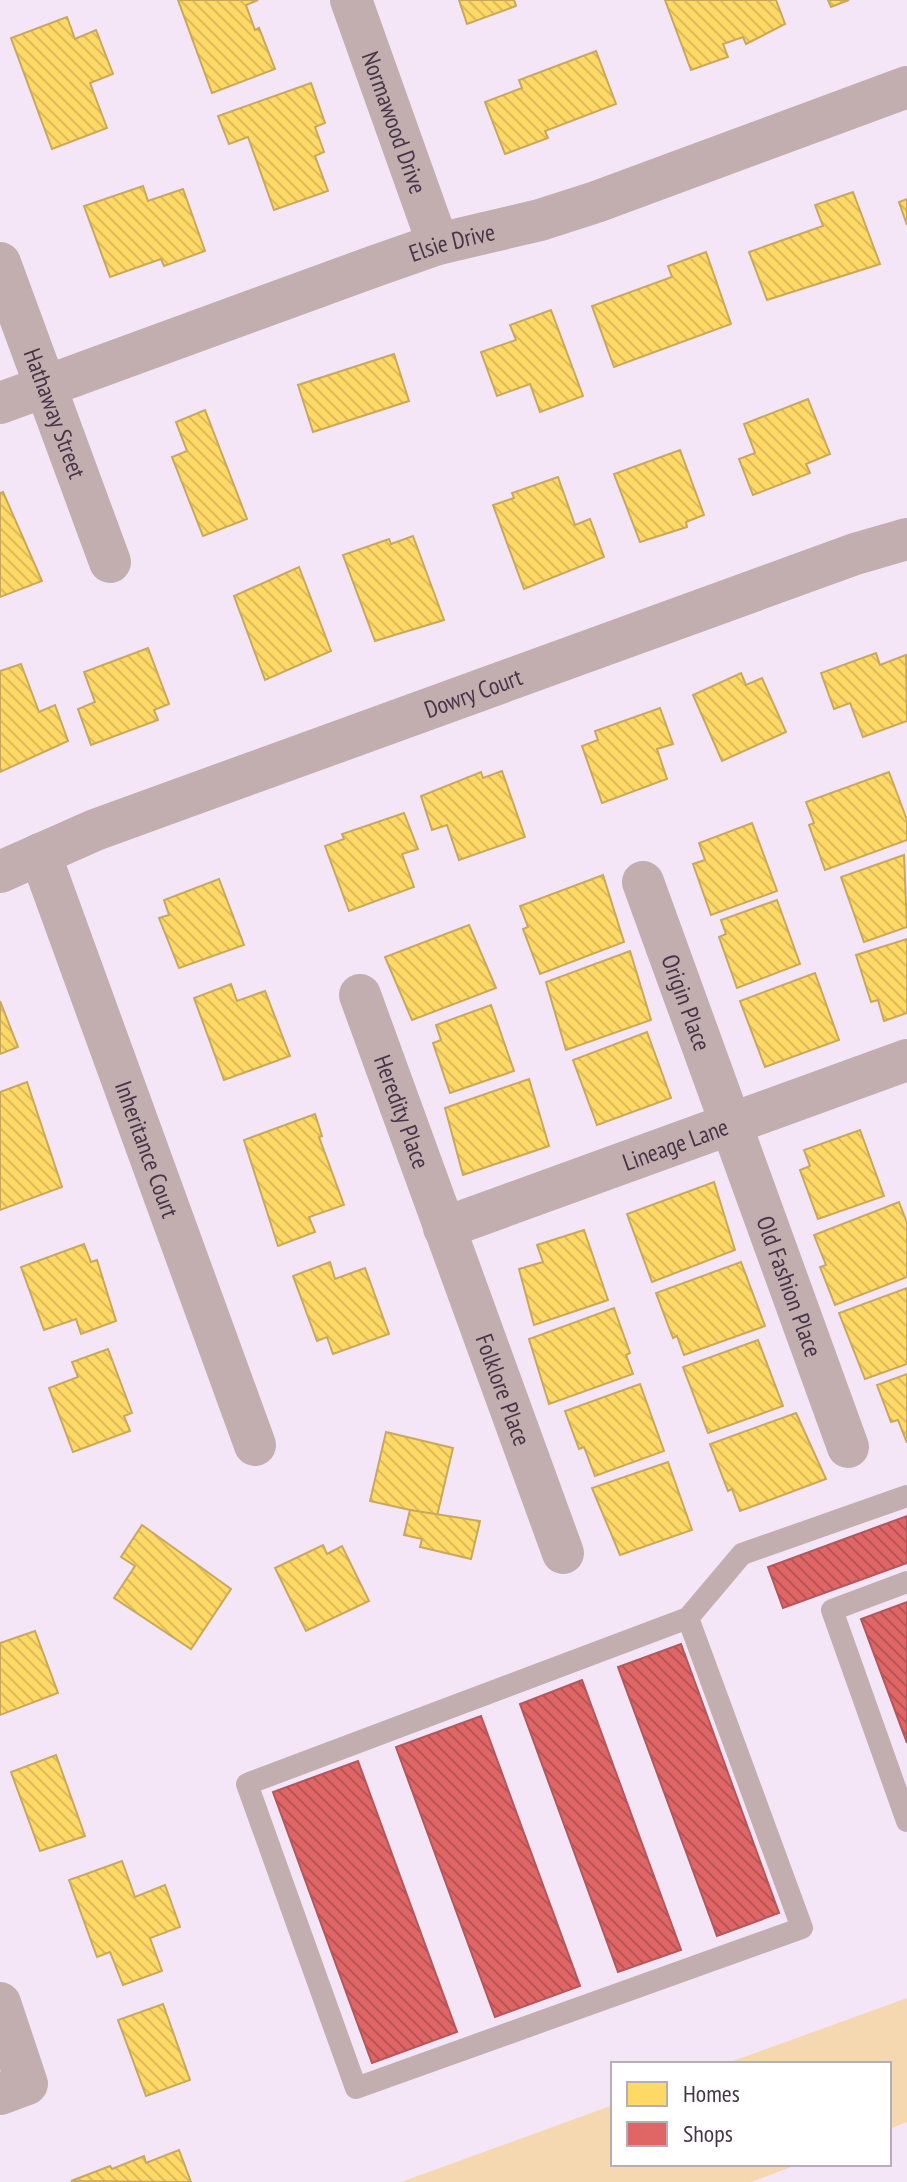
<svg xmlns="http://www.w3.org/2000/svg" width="907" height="2182" viewBox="0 0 907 2182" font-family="'PT Sans Narrow',sans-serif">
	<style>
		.grass { fill: #f6d8b0 }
		.homes { fill: url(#homes-back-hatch); stroke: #c8a85d; stroke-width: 2 }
		.shops { fill: url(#shops-back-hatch); stroke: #b2575d; stroke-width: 2 }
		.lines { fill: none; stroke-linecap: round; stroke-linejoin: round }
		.lane { stroke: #c2aeaf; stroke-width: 22 }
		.street { stroke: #c2aeaf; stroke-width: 42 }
		.labels { text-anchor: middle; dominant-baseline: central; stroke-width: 8; stroke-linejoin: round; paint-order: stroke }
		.street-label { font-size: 24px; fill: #463548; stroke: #fff }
	</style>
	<defs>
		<pattern id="homes-back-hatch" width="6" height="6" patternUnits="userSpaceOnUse" patternTransform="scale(2)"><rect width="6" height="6" fill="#ffd966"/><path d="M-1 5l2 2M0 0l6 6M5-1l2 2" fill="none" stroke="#dcbb5a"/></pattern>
		<pattern id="shops-back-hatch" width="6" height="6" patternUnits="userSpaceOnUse" patternTransform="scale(2)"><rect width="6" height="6" fill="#e06666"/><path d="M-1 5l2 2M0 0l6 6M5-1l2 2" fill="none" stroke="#b75556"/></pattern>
	</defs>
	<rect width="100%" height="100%" fill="#f4e6f6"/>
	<!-- grass -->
	<g class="grass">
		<polygon points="907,1998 907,2122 889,2129 889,2064 725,2064"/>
		<polygon points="613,2105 613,2164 799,2164 751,2182 401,2182"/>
	</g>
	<!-- homes -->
	<g class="homes">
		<polygon points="178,0 258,0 246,5 255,30 259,28 275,69 212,93"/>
		<polygon points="459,0 514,0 516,6 467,24"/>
		<polygon points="665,0 776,0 785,24 746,44 743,37 723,44 728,57 691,70"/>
		<polygon points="828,0 849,0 831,7"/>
		<polygon points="67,17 75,39 96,30 113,74 90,83 107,128 52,149 11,38"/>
		<polygon points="596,51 616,104 545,131 548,138 505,154 485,102 522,88 519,80"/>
		<polygon points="311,83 325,123 315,127 324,152 315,156 328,191 274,210 248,137 229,144 218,116"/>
		<polygon points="143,186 148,201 183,189 205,251 164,266 161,259 110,277 84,206"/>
		<polygon points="853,192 880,264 767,300 749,252 823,226 815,205"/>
		<polygon points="907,199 907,225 899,202"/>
		<polygon points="706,252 731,324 614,367 592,306 672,277 668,266"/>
		<polygon points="551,310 583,396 540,412 530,384 497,396 481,352 516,340 510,325"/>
		<polygon points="394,354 409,401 313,432 298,385"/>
		<polygon points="808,399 830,454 806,464 810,473 753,495 739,459 755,453 744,424"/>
		<polygon points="205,410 247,519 203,536 172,457 187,451 176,422"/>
		<polygon points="680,450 704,515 686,522 687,527 640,542 614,474"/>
		<polygon points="558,477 575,525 590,519 604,557 524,589 493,505 514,498 512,493"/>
		<polygon points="3,492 42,581 0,597 0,493"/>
		<polygon points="413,536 444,620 375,641 343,555 389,539 391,544"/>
		<polygon points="299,567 331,651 265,680 234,596"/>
		<polygon points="148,648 169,704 154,710 158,720 91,745 78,709 95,702 84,672"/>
		<polygon points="876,653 880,665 906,655 907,721 863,737 850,703 834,709 821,673"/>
		<polygon points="21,664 39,712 55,705 68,741 0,772 0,671"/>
		<polygon points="741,673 746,685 762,678 786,732 722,761 693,695"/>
		<polygon points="660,708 673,744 657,749 667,779 602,803 582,746 598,740 595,731"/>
		<polygon points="502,771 525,837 459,860 447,825 432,830 421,796 481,772 483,778"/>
		<polygon points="889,772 907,820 907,840 825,870 809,825 814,823 806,802"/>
		<polygon points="404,813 418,849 402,854 414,887 349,911 325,846 344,839 342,834"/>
		<polygon points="752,823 777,891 711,915 693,864 705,860 699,843"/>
		<polygon points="904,855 907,927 864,942 841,877"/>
		<polygon points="603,875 624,942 540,974 523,929 528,927 520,906"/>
		<polygon points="219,879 244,945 179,968 159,918 169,915 164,900"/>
		<polygon points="777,900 800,964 737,988 719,937 726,934 721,920"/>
		<polygon points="469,925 496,988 412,1020 385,957"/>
		<polygon points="907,939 907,1013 884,1021 878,1000 871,1002 856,955"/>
		<polygon points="630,951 651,1020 566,1050 546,982"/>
		<polygon points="815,973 839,1040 765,1067 740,1001"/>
		<polygon points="231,984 237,1001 265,991 290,1056 224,1080 194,998"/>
		<polygon points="0,1001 18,1047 0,1054"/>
		<polygon points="491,1005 514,1071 450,1093 433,1043 441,1040 436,1025"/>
		<polygon points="647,1032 671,1098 597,1125 573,1060"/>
		<polygon points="529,1079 549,1146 463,1175 445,1108"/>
		<polygon points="27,1082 62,1187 0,1210 0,1092"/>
		<polygon points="315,1114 322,1136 319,1137 344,1205 309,1217 315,1232 278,1246 244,1140"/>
		<polygon points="860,1130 884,1196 818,1219 800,1170 810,1166 804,1150"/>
		<polygon points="714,1182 735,1250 652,1282 627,1214"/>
		<polygon points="899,1202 907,1223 907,1277 835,1305 820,1267 826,1265 814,1235"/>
		<polygon points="584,1230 608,1300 534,1325 519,1269 543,1262 537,1245"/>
		<polygon points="84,1244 91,1262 97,1260 116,1321 81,1334 76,1319 44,1330 21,1267"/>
		<polygon points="330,1262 335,1279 365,1268 389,1334 333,1354 327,1337 317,1341 293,1276"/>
		<polygon points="741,1262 765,1326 684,1355 677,1336 673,1338 656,1293"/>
		<polygon points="907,1288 907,1364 865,1379 839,1313"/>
		<polygon points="614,1308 630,1353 626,1355 633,1374 549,1404 529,1339"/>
		<polygon points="758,1340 783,1406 708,1433 683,1367"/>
		<polygon points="108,1349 132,1413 124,1416 130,1431 73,1452 49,1388 78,1377 72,1362"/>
		<polygon points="907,1374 907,1443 898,1420 891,1422 877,1385"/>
		<polygon points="640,1384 664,1451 595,1476 584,1447 579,1449 565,1411"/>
		<polygon points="796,1413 826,1479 740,1511 732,1489 728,1491 710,1444"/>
		<polygon points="386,1432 453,1448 437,1516 370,1501"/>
		<polygon points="668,1462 692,1530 620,1555 592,1488"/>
		<polygon points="410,1510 480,1521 471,1559 420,1547 422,1539 404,1535"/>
		<polygon points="142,1525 231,1589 191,1649 114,1598 135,1566 121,1557"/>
		<polygon points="323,1545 327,1554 342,1546 369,1601 306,1631 275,1568"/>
		<polygon points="35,1631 58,1693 0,1715 0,1643"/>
		<polygon points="56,1755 85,1836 40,1851 11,1772"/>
		<polygon points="122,1861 135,1897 165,1885 180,1927 150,1938 162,1971 123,1985 110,1952 97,1957 69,1880"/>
		<polygon points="163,2004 190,2080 146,2096 118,2020"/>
		<polygon points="179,2150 191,2182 71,2181 110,2166 112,2169 144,2156 146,2163"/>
	</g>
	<!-- shops -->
	<g class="shops">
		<polygon points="907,1516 907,1563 783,1608 768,1567"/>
		<polygon points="907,1602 907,1743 861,1619"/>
		<polygon points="681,1644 779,1913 717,1936 618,1667"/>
		<polygon points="582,1680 681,1950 618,1972 520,1704"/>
		<polygon points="481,1716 580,1986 495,2017 396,1747"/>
		<polygon points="358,1761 457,2032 372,2063 273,1792"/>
	</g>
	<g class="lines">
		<!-- lane -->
		<g class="lane">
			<polyline points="907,1582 832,1610 907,1821"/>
			<polyline points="688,1618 802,1928 356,2088 247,1784 688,1618 742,1554 907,1496"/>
		</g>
		<!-- street -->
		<g class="street">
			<path id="s1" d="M351 0 438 244"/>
			<path id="s2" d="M0 263 110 562"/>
			<path id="s3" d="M0 403 375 266 438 244 540 220 596 202 907 87"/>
			<path id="s4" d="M40 854 255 1445"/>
			<path id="s5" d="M0 872 95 830 855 554 907 539"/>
			<path id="s6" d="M643 882 848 1447"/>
			<path id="s7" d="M360 995 563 1553"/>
			<path id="s8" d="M444 1228 907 1060"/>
			<polyline points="0,2003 27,2084 0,2094"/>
		</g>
	</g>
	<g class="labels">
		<!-- street labels -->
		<g class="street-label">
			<text stroke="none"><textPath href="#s1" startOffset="130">Normawood Drive</textPath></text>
			<text stroke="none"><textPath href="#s3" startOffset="480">Elsie Drive</textPath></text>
			<text stroke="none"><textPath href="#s2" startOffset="160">Hathaway Street</textPath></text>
			<text stroke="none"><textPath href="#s5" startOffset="506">Dowry Court</textPath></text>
			<text stroke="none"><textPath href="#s6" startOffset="128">Origin Place</textPath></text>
			<text stroke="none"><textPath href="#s7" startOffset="124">Heredity Place</textPath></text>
			<text stroke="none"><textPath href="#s8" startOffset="246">Lineage Lane</textPath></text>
			<text stroke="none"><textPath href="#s4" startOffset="314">Inheritance Court</textPath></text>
			<text stroke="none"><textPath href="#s6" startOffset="430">Old Fashion Place</textPath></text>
			<text stroke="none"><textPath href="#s7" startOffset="420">Folklore Place</textPath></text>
		</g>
	</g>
	<!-- legend -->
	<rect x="611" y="2062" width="280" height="104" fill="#ffffff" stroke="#b5aeb6" stroke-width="2"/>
	<rect x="627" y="2082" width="40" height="24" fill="#ffd966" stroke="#b5aeb6" stroke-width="2"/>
	<text x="683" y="2102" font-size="24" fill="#463548">Homes</text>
	<rect x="627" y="2122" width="40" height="24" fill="#e06666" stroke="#b5aeb6" stroke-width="2"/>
	<text x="683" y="2142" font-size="24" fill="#463548">Shops</text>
</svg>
